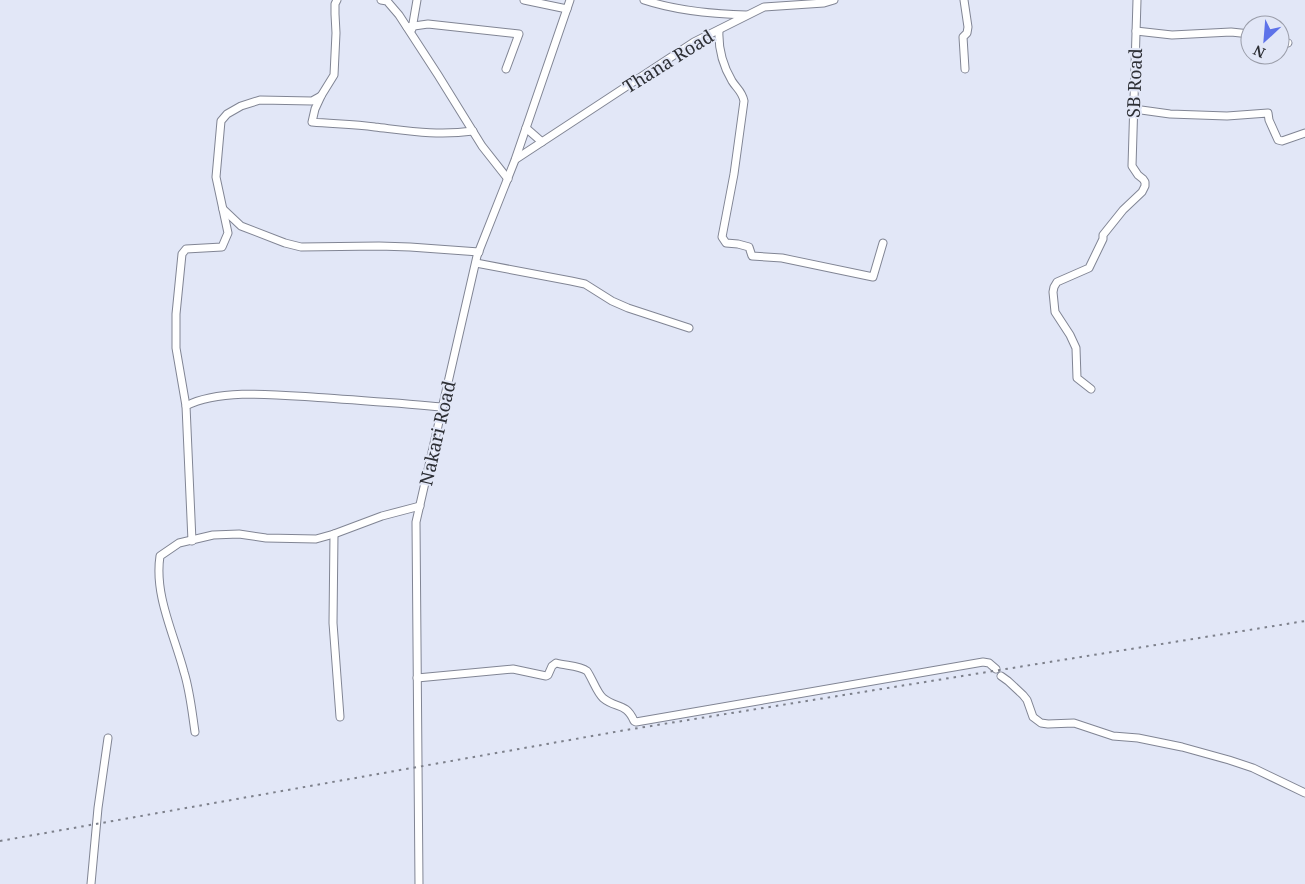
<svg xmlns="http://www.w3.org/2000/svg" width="1305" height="884" viewBox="0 0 1305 884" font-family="'Noto Serif',serif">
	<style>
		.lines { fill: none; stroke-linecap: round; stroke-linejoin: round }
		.minor-casing { stroke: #818594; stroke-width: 9 }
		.minor { stroke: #fff; stroke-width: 7 }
		.rail { stroke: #7d808b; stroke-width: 2; stroke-dasharray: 2.5 5; stroke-linecap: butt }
		.labels { text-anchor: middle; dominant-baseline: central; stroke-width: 4; stroke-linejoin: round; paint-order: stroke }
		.street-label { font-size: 18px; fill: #2d2f35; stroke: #e2e7f7 }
	</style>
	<rect width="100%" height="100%" fill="#e2e7f7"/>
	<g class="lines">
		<!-- minor casing -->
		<g class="minor-casing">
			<g id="minor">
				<path d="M337 0 335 4V14L336 33 334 75 321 96 315 109 312 122C333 124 354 124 375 127 409 131 438 136 473 131"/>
				<polyline points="381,0 387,1 399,15 438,75 482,146 508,179"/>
				<polyline points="524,0 567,9"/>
				<path d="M644 0C677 11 711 14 746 15"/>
				<polyline points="964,0 968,27 967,33 963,37 965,69"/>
				<polyline points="407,27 428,24 519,34 506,69"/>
				<polyline points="412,29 417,0"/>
				<path d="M719 30C718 49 722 64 732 81 737 89 742 91 744 101L734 174 722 237 726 243 738 244 749 247 752 256 782 258 873 277 883 243"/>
				<polyline points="1136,31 1172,35 1231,32 1250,34"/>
				<polyline points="1280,41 1288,43"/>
				<polyline points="1134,109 1170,114 1227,116 1268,113 1269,120 1278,140 1282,141 1305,133"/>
				<polyline points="526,128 542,142"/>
				<polyline points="516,159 694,42 764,7 824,3 834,0"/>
				<polyline points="223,209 241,226 285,243 301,247 379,246 410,247 479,252"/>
				<polyline points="476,263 571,281 585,284 612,301 628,308 689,328"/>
				<polyline points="1091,389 1077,378 1076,348 1070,335 1055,312 1053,292 1054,287 1057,282 1089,268 1103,239 1103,235 1123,210 1142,192 1145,186 1145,182 1143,179 1138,175 1132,166 1137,0"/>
				<polyline points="186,406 176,348 176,314 182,254 186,249 222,247 228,233 216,177 221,121 227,114 241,106 260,100 312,101 321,96"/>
				<polyline points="334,534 333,623 340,717"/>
				<path d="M192 541 186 406C222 387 287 396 327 398 366 401 404 403 442 407"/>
				<polyline points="1001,676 1008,681 1023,695 1027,700 1033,717 1041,723 1048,724 1074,723 1113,736 1138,738 1182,747 1229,760 1253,768 1305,793"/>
				<path d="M417 678 513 669 546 676 548 675 552 666 556 663C566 666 579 665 587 671 592 678 597 693 603 698 616 709 626 702 634 721L636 722 983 662 989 663 996 669"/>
				<path d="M195 732C192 712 190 691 184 672 174 634 154 595 160 556L179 543 213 535 239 534 266 538 316 539 334 534 382 516 420 506"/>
				<polyline points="91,884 98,808 108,738"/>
				<polyline points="419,884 416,522 477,256 515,160 570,0"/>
			</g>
		</g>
		<!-- minor -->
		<use href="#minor" class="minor"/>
		<!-- rail -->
		<polyline class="rail" points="0,841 626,730 1305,621"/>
	</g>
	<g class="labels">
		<!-- street labels -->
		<g class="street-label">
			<text transform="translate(668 61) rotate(-32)">Thana Road</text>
			<text transform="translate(1134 83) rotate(-88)">SB Road</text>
			<text transform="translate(437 433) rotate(-77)">Nakari Road</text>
		</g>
	</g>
	<!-- north arrow -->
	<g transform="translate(1265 40) rotate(206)"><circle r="24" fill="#e2e7f7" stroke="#9a9da9"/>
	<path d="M0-4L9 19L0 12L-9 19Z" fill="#5d72e9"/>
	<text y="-8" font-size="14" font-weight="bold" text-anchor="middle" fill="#2d2f35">N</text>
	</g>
</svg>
